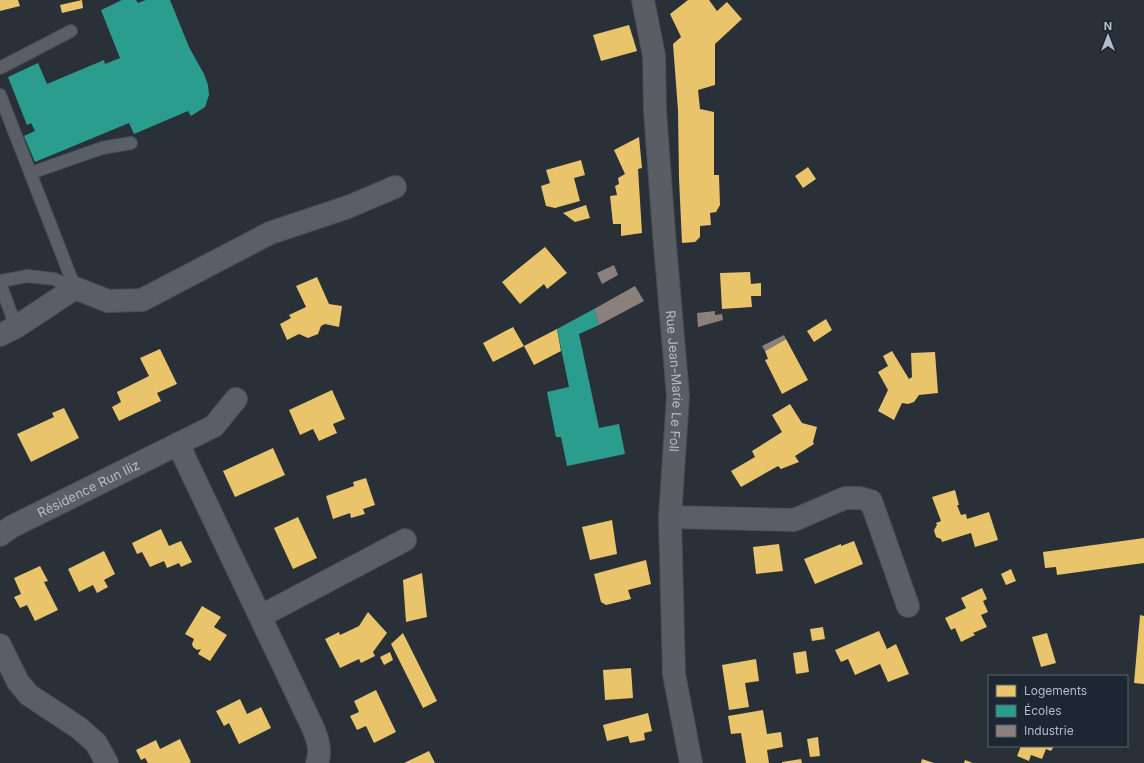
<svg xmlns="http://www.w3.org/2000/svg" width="1144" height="763" viewBox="0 0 1144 763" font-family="Inter,sans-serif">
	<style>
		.homes { fill: #e9c46a }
		.schools { fill: #2a9d8f }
		.industry { fill: #8a817c }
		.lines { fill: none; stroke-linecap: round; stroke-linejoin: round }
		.service-casing { stroke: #484c53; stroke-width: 14 }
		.minor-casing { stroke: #484c53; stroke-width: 24 }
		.secondary-casing { stroke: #484c53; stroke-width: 24 }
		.service { stroke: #5a5e66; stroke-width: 12 }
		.minor { stroke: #5a5e66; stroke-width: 22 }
		.secondary { stroke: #595d64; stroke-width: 22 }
		.labels { text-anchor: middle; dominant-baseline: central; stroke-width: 4; stroke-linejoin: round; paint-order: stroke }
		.street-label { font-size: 13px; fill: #b4bcc9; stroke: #1d2633 }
	</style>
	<rect width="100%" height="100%" fill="#2a3038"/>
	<!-- homes -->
	<g class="homes">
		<polygon points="0,0 18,0 20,6 0,11"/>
		<polygon points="82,0 83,8 62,13 60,5"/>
		<polygon points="688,0 709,0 717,11 727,2 742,19 715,44 715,85 698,90 700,109 714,112 714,175 719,175 720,205 716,212 710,213 711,225 700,226 700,237 695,242 682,243 679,178 678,110 673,44 681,37 670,14"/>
		<polygon points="629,25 637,51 601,61 593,35"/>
		<polygon points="639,137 642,168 638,169 642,233 621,236 621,224 613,224 610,196 617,195 615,186 619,184 618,178 625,174 614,150"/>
		<polygon points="581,160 585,175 574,178 580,201 555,208 546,206 541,186 550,183 546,170"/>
		<polygon points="808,167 816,179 803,188 795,176"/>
		<polygon points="586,205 590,218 575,222 563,213"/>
		<polygon points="545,247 567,273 547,289 544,284 520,304 502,282"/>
		<polygon points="750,272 751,284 761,283 761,296 751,296 752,307 722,309 720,273"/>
		<polygon points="317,277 329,304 342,306 339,327 325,324 321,326 318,334 308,338 299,334 287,340 280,324 291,318 289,315 306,307 296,286"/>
		<polygon points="826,319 832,330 814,342 807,331"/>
		<polygon points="513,327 524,346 557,329 561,351 534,365 524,346 493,362 483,343"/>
		<polygon points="786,339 808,380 782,394 765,360 768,359 765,351"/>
		<polygon points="160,349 177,384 157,393 161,401 119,421 112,407 121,402 117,392 149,376 140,358"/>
		<polygon points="892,351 909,379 912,377 911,353 935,352 938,393 919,395 914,402 908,404 902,403 894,420 878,411 888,390 878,372 888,366 883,356"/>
		<polygon points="332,390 345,419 333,424 337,433 319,441 313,429 300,435 289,410"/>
		<polygon points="790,404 802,423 817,427 813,442 814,444 795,456 799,462 781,469 778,466 741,487 731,471 755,457 752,451 782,432 772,415"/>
		<polygon points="64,408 79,438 31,462 17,434 54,417 52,413"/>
		<polygon points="273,448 285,475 235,497 223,471"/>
		<polygon points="366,478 375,505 363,509 365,514 351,518 350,513 333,519 326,496 354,486 353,482"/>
		<polygon points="955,490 959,505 957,505 961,515 966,514 967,519 989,512 998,540 975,547 971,533 942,542 941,539 936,537 934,530 937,525 936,523 941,521 932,497"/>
		<polygon points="298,517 317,558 293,569 274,528"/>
		<polygon points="612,520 617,554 590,560 582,527"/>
		<polygon points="161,529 169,546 181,541 192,562 181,567 179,563 167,568 164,561 150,567 142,552 137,554 132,543"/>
		<polygon points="1144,538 1144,563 1057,575 1056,567 1045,568 1043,552"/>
		<polygon points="854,541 863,564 815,584 804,559 841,544 841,546"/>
		<polygon points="779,544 783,571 756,574 753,547"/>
		<polygon points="104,551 115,574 104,580 108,587 97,593 93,585 79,592 68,569"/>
		<polygon points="646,560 651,584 628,590 631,599 606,605 601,602 594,574"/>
		<polygon points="40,566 48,581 44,582 58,610 35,621 27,605 20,608 14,597 21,594 14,578"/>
		<polygon points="1011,569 1016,581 1006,585 1001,574"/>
		<polygon points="422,573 427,617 406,622 403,580"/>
		<polygon points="982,588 987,599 983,601 988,612 981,615 987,627 973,633 975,635 961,642 955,628 951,630 945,618 966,608 961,598"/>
		<polygon points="202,606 221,617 214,627 227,635 210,661 198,654 201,649 197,650 193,647 192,644 194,639 185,634"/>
		<polygon points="368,612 387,633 373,652 375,656 361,663 359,659 340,668 325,639 339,632 340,635 359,626"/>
		<polygon points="1140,615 1144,616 1144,684 1134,683"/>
		<polygon points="823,627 825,639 812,641 810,629"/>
		<polygon points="879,631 887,649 896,644 909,674 888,682 880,664 855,675 848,659 841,662 835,650"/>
		<polygon points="403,633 437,701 423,708 391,644"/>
		<polygon points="1047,633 1056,663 1041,667 1032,637"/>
		<polygon points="806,651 809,672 796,674 793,653"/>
		<polygon points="390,652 393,660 384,665 380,657"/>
		<polygon points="756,659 759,681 745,683 749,707 729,710 722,665"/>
		<polygon points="631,668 633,698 605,700 603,670"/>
		<polygon points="376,690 396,732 374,743 366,726 357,730 350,716 359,712 354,701"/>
		<polygon points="240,699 247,714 261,707 271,728 239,744 229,723 224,726 216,711"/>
		<polygon points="763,710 767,734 781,732 783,747 767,750 769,763 746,763 741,733 731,734 728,716"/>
		<polygon points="648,713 652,731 644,733 645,740 630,743 628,736 607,741 603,725"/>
		<polygon points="818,737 820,756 810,757 807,739"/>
		<polygon points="180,739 191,762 189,763 148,763 145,758 141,760 136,750 156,740 160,749"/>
		<polygon points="1021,746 1054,746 1051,751 1046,749 1042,759 1031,755 1029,761 1017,756"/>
		<polygon points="429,751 435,763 404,763"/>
		<polygon points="801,759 802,763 782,763 782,762"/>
		<polygon points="922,759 934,763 921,763"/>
		<polygon points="965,760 973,763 964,763"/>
	</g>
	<!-- schools -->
	<g class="schools">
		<polygon points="122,0 136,0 138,3 146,0 170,0 189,47 204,74 208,85 209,95 205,107 191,116 188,111 134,134 129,123 35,162 24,136 35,131 31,123 27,125 8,77 38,63 47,84 104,60 105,64 120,58 101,10"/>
		<polygon points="594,309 599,325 579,334 599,428 619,424 625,454 567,466 561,437 556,437 547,392 569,387 557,329"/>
	</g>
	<!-- industry -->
	<g class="industry">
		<polygon points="614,265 618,275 602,284 597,273"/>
		<polygon points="635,286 644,301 599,325 594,309"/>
		<polygon points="715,311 715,315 722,314 723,320 698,327 697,313"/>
		<polygon points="784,335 786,339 765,351 762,346"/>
	</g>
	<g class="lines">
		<!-- service casing -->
		<g class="service-casing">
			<g id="service">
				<polyline points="0,68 71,31"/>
				<polyline points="0,95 75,288"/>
				<polyline points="31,173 102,148 131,143"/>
				<polyline points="0,281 28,276 54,279 75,288"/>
				<polyline points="0,283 16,327"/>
			</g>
		</g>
		<!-- minor casing -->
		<g class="minor-casing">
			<g id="minor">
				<polyline points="0,335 16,327 75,288 108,301 142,300 270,233 348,207 395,187"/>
				<path d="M236 399 214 426 178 444 305 711C312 726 324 746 317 763"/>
				<polyline points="670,517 794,520 845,498 860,498 871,501 908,606"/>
				<path id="s1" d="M0 535 11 527 178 444"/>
				<polyline points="261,616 405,540"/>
				<polyline points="0,645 18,682 29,695 79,728 96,743 107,763"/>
			</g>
		</g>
		<!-- secondary casing -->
		<g class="secondary-casing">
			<g id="secondary">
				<path id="s2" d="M643 0 654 56 655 111 664 233 678 396 670 517 674 674 691 763"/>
			</g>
		</g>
		<!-- service -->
		<use href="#service" class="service"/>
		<!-- minor -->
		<use href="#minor" class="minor"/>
		<!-- secondary -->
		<use href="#secondary" class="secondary"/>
	</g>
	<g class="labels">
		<!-- street labels -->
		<g class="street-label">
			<text stroke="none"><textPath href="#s2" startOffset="383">Rue Jean-Marie Le Foll</textPath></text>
			<text stroke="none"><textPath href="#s1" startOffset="100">Résidence Run Iliz</textPath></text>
		</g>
	</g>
	<!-- legend -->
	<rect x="988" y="675" width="140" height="72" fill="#1d2633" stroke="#59626f"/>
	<rect x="996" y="685" width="20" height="12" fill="#e9c46a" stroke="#59626f"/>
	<text x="1024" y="695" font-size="12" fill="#b4bcc9">Logements</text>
	<rect x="996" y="705" width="20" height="12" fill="#2a9d8f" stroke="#59626f"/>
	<text x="1024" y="715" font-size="12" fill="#b4bcc9">Écoles</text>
	<rect x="996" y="725" width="20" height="12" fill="#8a817c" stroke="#59626f"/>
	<text x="1024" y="735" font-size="12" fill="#b4bcc9">Industrie</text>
	<!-- north arrow -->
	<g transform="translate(1108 36)" stroke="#1d2633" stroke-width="3" paint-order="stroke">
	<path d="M0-3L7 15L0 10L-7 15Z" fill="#b4bcc9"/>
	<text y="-6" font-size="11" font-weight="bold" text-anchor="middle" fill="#b4bcc9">N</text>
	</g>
</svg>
